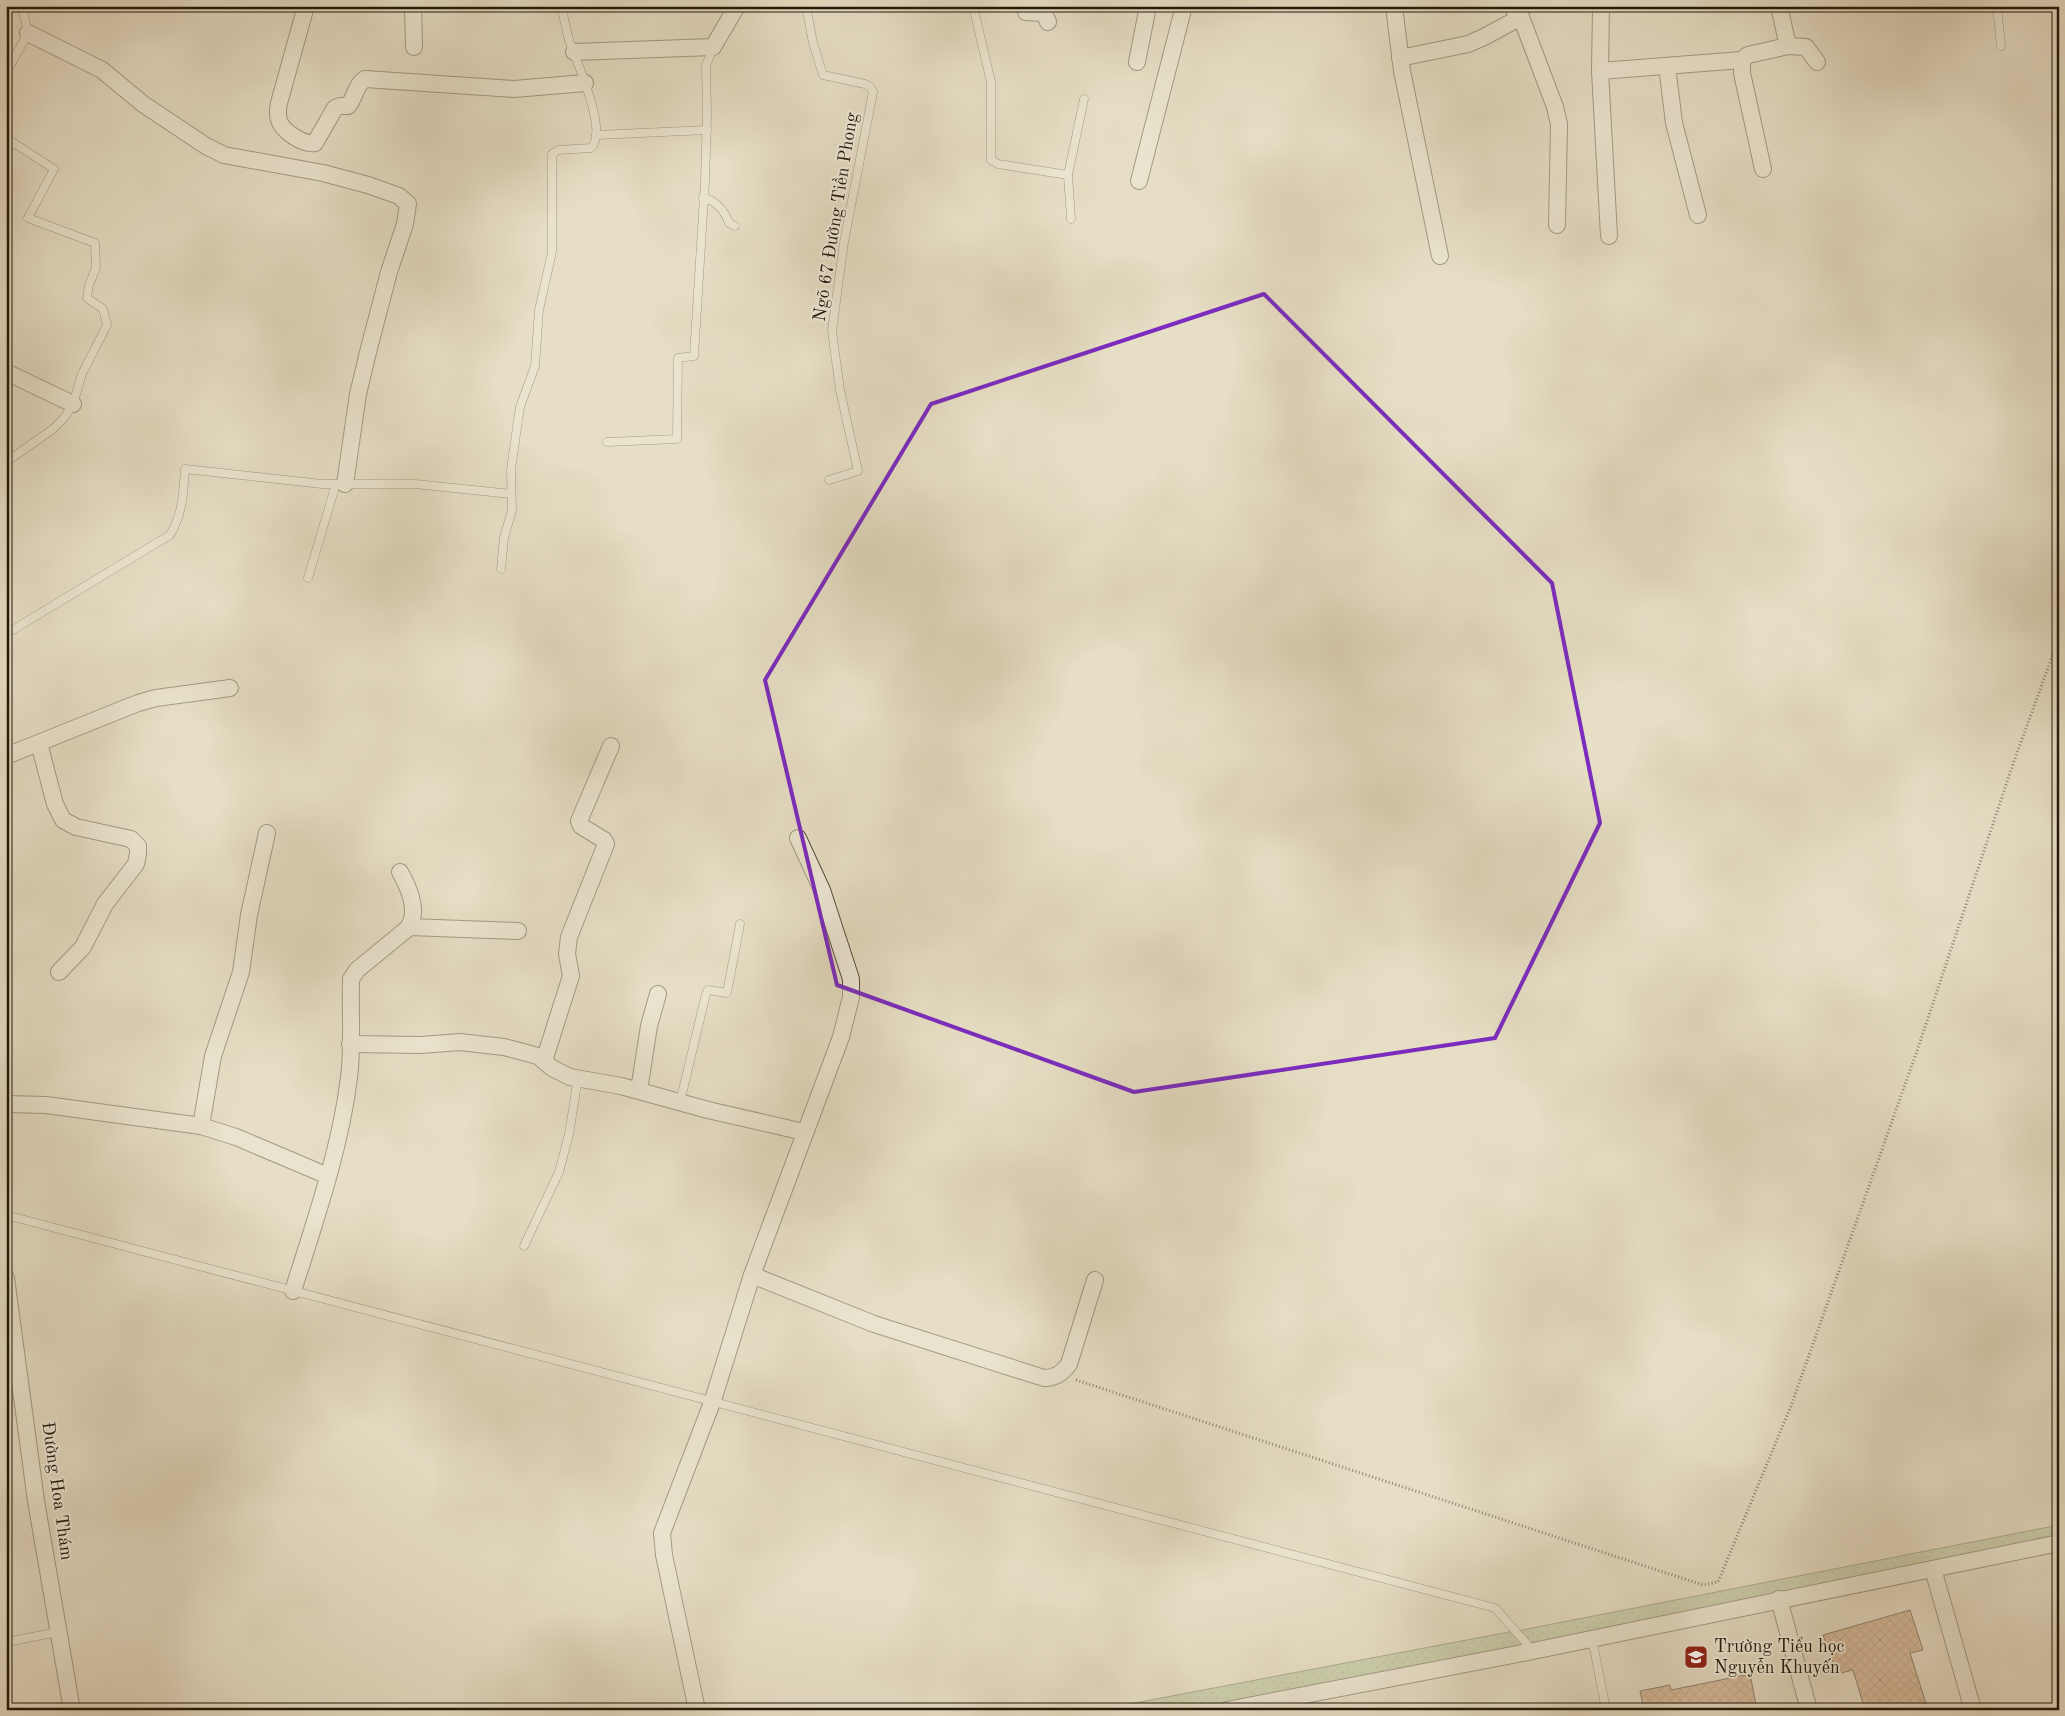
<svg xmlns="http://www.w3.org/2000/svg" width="2065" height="1716" viewBox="0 0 2065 1716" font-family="'Old Standard TT',serif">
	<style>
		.grass { fill: url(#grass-dots); stroke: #696d51 }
		.building { fill: url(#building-cross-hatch); stroke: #21180b }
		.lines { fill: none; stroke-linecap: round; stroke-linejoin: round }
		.lane-casing { stroke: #524a3a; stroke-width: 9 }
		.street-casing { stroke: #524a3a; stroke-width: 18 }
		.path { stroke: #21180b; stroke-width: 3; stroke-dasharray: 1 2.5; stroke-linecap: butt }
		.lane { stroke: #efead9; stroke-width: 8 }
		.street { stroke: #efead9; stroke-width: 16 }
		.marked { fill: none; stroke: #7b2cbf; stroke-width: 4; stroke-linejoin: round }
		.labels { text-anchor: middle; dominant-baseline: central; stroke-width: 4; stroke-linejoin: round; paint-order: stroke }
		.street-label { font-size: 18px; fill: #21180b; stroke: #efead9 }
		.poi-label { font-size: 18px; fill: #21180b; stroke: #efead9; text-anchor: start }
	</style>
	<defs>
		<pattern id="grass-dots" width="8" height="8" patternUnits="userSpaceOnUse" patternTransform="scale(1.25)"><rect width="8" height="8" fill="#b1c297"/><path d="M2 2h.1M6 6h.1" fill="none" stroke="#98a681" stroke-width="1.8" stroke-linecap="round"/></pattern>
		<pattern id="building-cross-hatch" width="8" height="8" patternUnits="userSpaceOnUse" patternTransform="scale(1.25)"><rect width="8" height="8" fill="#cb946f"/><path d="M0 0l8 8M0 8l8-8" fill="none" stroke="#a47859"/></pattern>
	</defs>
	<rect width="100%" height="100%" fill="#e6dec5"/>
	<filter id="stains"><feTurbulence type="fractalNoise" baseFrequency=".004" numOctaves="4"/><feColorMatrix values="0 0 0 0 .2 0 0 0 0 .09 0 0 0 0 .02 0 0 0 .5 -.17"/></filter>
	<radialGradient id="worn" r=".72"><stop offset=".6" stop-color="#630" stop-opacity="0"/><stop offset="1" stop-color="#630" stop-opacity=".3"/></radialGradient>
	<!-- grass -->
	<g class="grass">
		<polygon points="2059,1525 2059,1543 1533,1650 1517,1631"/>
		<polygon points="1514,1631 1531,1650 1225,1710 1098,1710"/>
	</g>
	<!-- building -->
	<g class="building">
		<polygon points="1910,1610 1923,1650 1910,1653 1928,1710 1865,1710 1853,1670 1837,1674 1823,1635"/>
		<polygon points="1750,1674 1757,1710 1644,1710 1640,1691 1670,1685 1671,1690"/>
	</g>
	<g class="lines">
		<!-- lane casing -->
		<g class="lane-casing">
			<g id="lane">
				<polyline points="806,6 813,43 823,75 865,84 870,87 873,92 844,242 832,331 840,390 858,471 829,480"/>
				<polyline points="973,6 991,82 991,160 998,164 1068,175 1084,99"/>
				<polyline points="1997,6 2001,46"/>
				<polyline points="6,73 28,33 22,6"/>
				<polyline points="596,135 707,130"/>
				<polyline points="6,138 54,169 28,218 95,243 96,268 89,285 87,298 103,309 107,325 82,374 73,404 64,418 53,429 6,462"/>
				<polyline points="1068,175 1071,219"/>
				<path d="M703 198C717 201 724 210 729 223L735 226"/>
				<polyline points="607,442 677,439 678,358 694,356 705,181 707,115 706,66 713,47"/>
				<path d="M501 569 504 538 512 510 511 470 518 420 520 407 535 366 539 310 552 252V154L558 150 591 148C609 132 576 61 569 40 566 29 564 18 561 6"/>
				<polyline points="308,578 336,484"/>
				<path d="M6 634 170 535C183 513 183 495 185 469L322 484H415L511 494"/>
				<polyline points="680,1102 706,994 708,990 727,993 740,924"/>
				<polyline points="6,1215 1495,1608 1533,1651"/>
				<polyline points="524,1246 559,1172 569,1134 578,1078"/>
				<polyline points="1592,1638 1606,1710"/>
				<polyline points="6,1642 58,1632"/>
			</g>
		</g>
		<!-- street casing -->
		<g class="street-casing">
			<g id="street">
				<path d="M306 6 279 103C278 108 277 114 279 120 282 131 303 145 315 143L335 108 340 106H348C355 98 356 84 365 79L514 89 585 83"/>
				<polyline points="413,6 414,47"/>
				<polyline points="1025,6 1026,12 1044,13 1048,22"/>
				<polyline points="1394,6 1402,71 1440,256"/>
				<polyline points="1511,6 1521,17 1555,107 1559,124 1557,225"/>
				<polyline points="1601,6 1600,71 1609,236"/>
				<polyline points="1779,6 1788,46 1806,47 1817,62"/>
				<polyline points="28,33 102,70 143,104 206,146 224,155 323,173 368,185 399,196 408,204 405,224 389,272 369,348 358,394 345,484"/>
				<polyline points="574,52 713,47 737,6"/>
				<polyline points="1400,58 1468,44 1484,37 1521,17"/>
				<polyline points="1137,62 1148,6"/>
				<polyline points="1667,66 1674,123 1698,215"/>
				<polyline points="1600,71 1742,60"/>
				<polyline points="1763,169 1742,73 1742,60 1748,55 1788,46"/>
				<polyline points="1139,181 1184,6"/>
				<polyline points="6,372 73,404"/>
				<polyline points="39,743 55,804 63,820 76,827 131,839 138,846 138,854 136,864 105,904 83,947 59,972"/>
				<polyline points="6,756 138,703 156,698 230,688"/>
				<polyline points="409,927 518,931"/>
				<polyline points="350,1044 421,1045 460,1042 504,1047 538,1056 552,1068 570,1077 621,1086 708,1110 804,1132"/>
				<polyline points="544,1061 571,976 567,954 569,937 606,844 604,840 581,826 579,821 611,746"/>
				<polyline points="639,1090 649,1026 658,994"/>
				<polyline points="6,1104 46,1105 201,1126 236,1137 328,1176"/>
				<polyline points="201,1126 213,1056 241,972 249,915 267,833"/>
				<path d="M752 1275 874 1324 1044 1378C1056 1378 1062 1373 1069 1364L1095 1280"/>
				<polyline points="6,1278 36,1501 72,1710"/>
				<path d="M293 1291C315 1221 340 1150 349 1078 353 1046 350 1012 351 979L357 970 407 929C420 913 409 888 400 872"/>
				<polyline points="1933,1569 1973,1710"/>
				<polyline points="1779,1599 1809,1710"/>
				<polyline points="697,1710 664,1555 662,1533 713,1400 752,1275 841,1037 851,997 851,979 822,890 798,838"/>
				<polyline points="1227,1710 1533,1651 2059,1543"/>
			</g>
		</g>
		<!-- path -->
		<polyline class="path" points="1076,1380 1703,1585 1718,1582 1791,1406 1918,1048 2014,761 2059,638"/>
		<!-- lane -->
		<use href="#lane" class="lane"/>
		<!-- street -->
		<use href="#street" class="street"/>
	</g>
	<!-- marked area -->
	<path d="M0 0H2065V1716H0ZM1264 294 1552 583 1600 823 1495 1038 1134 1092 837 985 765 680 931 404Z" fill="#e6dec5" fill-opacity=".55" fill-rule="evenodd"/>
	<path class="marked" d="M1264 294 1552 583 1600 823 1495 1038 1134 1092 837 985 765 680 931 404Z"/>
	<!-- icons -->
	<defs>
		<g id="school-square" transform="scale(1.25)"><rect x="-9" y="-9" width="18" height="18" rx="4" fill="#8f2418" stroke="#efead9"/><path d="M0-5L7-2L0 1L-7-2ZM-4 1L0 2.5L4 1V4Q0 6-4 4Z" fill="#fff"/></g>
	</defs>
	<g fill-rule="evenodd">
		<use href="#school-square" x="1696" y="1657"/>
	</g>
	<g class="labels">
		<!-- street labels -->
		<g class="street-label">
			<text transform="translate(836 217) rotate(-81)">Ngõ 67 Đường Tiền Phong</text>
			<text transform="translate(57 1491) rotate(82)">Đường Hoa Thám</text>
		</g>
		<!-- poi labels -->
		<g class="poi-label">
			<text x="1714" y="1647">Trường Tiểu học<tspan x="1714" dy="21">Nguyễn Khuyến</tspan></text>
		</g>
	</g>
	<!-- margin -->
	<rect width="2065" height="1716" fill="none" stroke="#e6dec5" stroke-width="25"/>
	<rect x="8" y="8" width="2050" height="1701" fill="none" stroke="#21180b" stroke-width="2.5"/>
	<rect x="12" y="12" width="2040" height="1691" fill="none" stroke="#21180b"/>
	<rect width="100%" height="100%" filter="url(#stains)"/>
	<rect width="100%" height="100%" fill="url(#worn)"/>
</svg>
